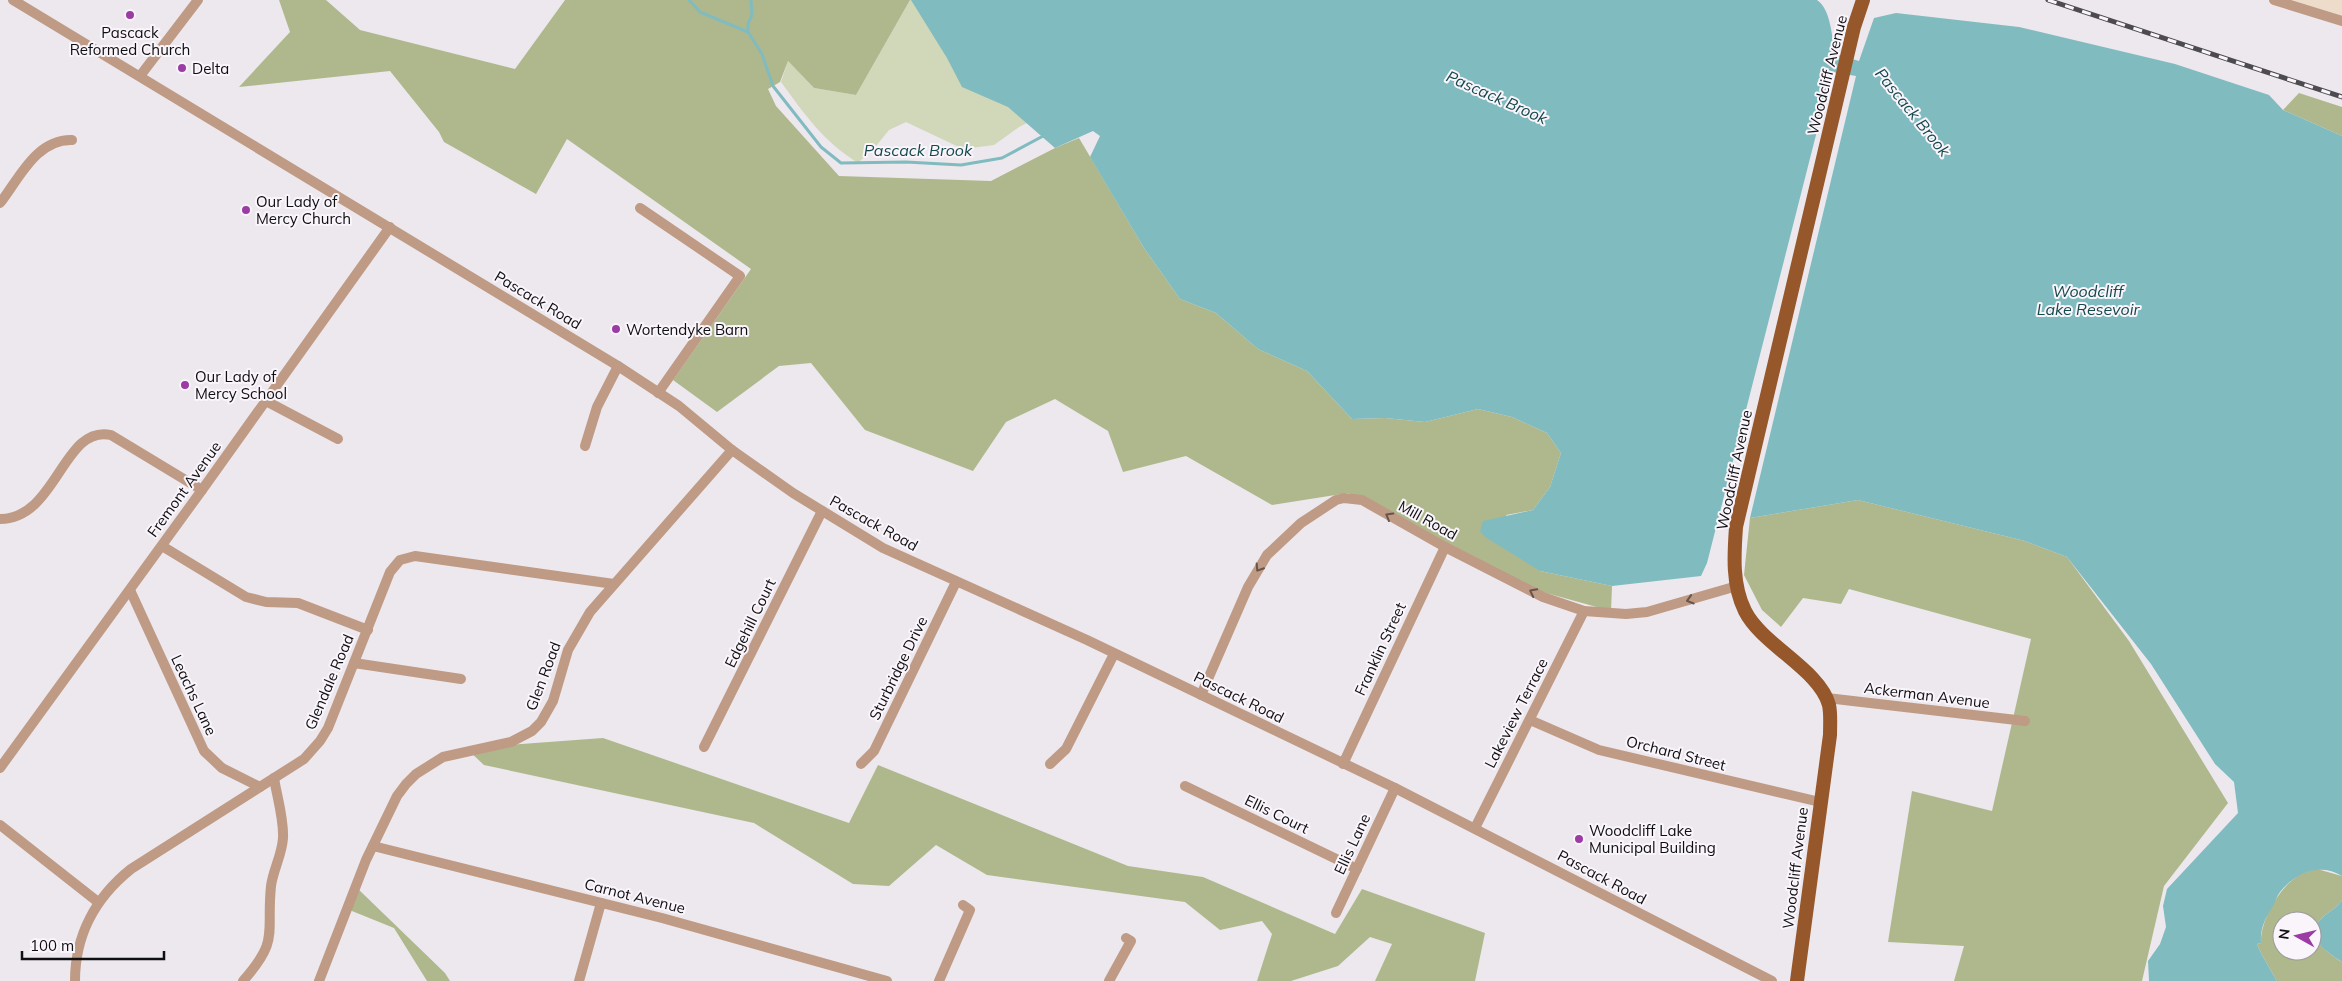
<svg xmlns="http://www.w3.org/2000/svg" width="2342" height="981" viewBox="0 0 2342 981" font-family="Mulish,sans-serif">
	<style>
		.commercial { fill: #eedccb }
		.green { fill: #d1d7b9 }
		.forest { fill: #afb88c; fill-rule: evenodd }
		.water { fill: #80bbbf }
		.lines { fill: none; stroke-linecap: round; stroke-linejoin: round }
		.stream { stroke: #80bbbf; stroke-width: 3 }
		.minor { stroke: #bf9a84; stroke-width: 10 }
		.major { stroke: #96572b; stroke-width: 14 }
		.rail-casing { stroke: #4d4b4e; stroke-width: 5 }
		.rail { stroke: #f9f5fb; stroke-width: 3; stroke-dasharray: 9; stroke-linecap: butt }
		.oneway { stroke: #67544a }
		.poi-dot { fill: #9b3ca5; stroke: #f9f5fb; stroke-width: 2 }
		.labels { text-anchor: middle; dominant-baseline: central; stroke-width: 4; stroke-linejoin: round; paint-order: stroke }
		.poi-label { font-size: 15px; fill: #0f0e10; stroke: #f9f5fb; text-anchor: start }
		.street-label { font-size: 15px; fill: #0f0e10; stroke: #f9f5fb }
		.water-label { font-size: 16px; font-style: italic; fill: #14494c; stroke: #f9f5fb }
	</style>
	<rect width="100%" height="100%" fill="#ece8ee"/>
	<!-- commercial -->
	<polygon class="commercial" points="2274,0 2342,0 2342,21"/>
	<!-- green -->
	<path class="green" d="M910 0H1158L1070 101 1019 127 994 145 963 149 906 122 889 130 876 146 858 163C823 141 805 115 781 82L788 61 814 88 856 95Z"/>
	<!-- forest -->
	<g class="forest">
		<polygon points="279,0 326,0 360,30 515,69 565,0 910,0 856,95 814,88 788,61 780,82 768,89 776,106 839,176 991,181 1055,148 1079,138 1144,248 1180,299 1216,313 1258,349 1307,371 1352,419 1385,418 1425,422 1478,409 1512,417 1547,433 1561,453 1550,487 1533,510 1506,515 1540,571 1612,586 1611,611 1539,591 1348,493 1272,505 1186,456 1123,472 1108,431 1055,399 1006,422 973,471 865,430 811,363 779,366 717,412 673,380 751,269 567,139 536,194 444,142 439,132 390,71 239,87 290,32"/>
		<polygon points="2299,93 2342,107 2342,136 2283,110"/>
		<polygon points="1858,500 2025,541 2067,557 2129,641 2228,803 2164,886 2142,981 1954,981 1964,946 1888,942 1912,791 1992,811 2031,639 1849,589 1841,604 1803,598 1781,627 1762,610 1744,575 1750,518"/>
		<polygon points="603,738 849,823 878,765 1128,866 1203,877 1335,934 1362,889 1485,933 1475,981 1375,981 1392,944 1370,937 1338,966 1291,981 1257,981 1272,934 1262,921 1220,930 1185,902 987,875 936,845 889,886 853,884 754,823 484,765 469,751 494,746"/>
		<path d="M2317 869 2342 876V900C2337 908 2328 912 2322 918 2303 936 2327 952 2342 962V981H2277C2273 974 2257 947 2257 944L2261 943C2260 922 2278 890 2295 878 2301 873 2309 871 2317 869ZM2282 921H2312V951H2282Z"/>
		<polygon points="356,887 445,973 450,981 427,981 394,928 347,909"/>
	</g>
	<!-- water -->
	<g class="water">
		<path d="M911 0H1817C1831 9 1832 38 1835 54L1859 61 1874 18 1896 13 2019 27 2175 64 2269 95 2283 110 2342 136V876C2320 862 2295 873 2280 892 2277 896 2275 902 2273 906 2265 919 2260 928 2261 943L2257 944C2257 947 2273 974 2277 981H2149L2148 961 2160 944 2166 927 2163 906 2167 889 2238 813 2234 782 2215 764 2151 664 2067 557 2025 541 1858 500 1750 518 1856 76 1832 72 1707 563 1701 576 1612 586 1540 571 1485 537 1480 531 1483 521 1533 510 1550 487 1561 453 1547 433 1512 417 1478 409 1425 422 1385 418 1352 419 1307 371 1258 349 1216 313 1180 299 1144 248 1090 157 1100 136 1093 131 1055 148 1008 107 962 87 947 58Z"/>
		<path d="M2342 900V962C2327 952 2302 936 2322 918 2328 912 2337 908 2342 900Z"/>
	</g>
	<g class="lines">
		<!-- stream -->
		<g class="stream">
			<polyline points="689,0 700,12 748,32 762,54 773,86 821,147 841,163 906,162 961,165 1002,158 1045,135"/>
			<polyline points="748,32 748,24 752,15 751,0"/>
		</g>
		<!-- minor -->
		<g class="minor">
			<polyline points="13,0 618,366 679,406 732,450 793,493 883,548 1087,640 1395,788 1772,981"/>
			<polyline points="2274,0 2342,21"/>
			<polyline points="140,76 198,0"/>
			<path d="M0 203C19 179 36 139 72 140"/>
			<polyline points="640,208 740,276 658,393"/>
			<polyline points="266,401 338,439"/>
			<polyline points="585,446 597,407 618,366"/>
			<path d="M0 519C57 519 63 424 111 435L202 490"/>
			<polyline points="162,546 246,597 266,602 298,603 368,630"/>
			<polyline points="130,590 204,751 222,768 260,787"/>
			<polyline points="354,663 461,679"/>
			<polyline points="1201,695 1248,587 1267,555 1301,523 1336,500 1344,498 1362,500 1445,547 1543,597 1584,611 1626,614 1647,612 1737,586"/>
			<polyline points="1827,698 2025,721"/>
			<polyline points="1530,720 1599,750 1820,802"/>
			<polyline points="704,747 822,511"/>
			<polyline points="861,764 874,751 956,582"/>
			<polyline points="1050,764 1066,749 1114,654"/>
			<polyline points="1343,764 1445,547"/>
			<polyline points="0,768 202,490 390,227"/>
			<polyline points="1185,786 1357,869"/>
			<polyline points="0,825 98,902"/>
			<polyline points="1475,828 1584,611"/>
			<polyline points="373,846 662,918 887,981"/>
			<polyline points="1336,913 1395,788"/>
			<path d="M75 981C75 935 96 897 131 869L304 759 320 741 328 728 390 572 400 560 415 556 614 584"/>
			<path d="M243 981C280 939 266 935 271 886 273 870 282 855 283 838 284 819 277 797 274 778"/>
			<polyline points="319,981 366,860 397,796 406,784 416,774 443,757 511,742 532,731 541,722 553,701 568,650 590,612 732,450"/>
			<polyline points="579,981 601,903"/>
			<polyline points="939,981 970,910 963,905"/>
			<polyline points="1109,981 1131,941 1126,938"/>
		</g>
		<!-- major -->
		<path class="major" d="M1797 981 1830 735C1830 725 1831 714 1829 705 1820 670 1762 645 1745 611 1732 585 1734 555 1736 527L1854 27 1863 0"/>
		<!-- rail casing -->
		<g class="rail-casing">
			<polyline id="rail" points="2048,0 2342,97"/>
		</g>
		<!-- rail -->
		<use href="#rail" class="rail"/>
	</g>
	<!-- one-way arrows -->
	<defs><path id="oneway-chevron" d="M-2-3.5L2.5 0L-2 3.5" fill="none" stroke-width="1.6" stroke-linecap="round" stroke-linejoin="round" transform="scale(1.25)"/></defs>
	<g class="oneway">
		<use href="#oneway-chevron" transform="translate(1389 516) rotate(-150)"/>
		<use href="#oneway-chevron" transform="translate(1259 568) rotate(123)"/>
		<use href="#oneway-chevron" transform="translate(1533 592) rotate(-153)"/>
		<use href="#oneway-chevron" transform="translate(1690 600) rotate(163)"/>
	</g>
	<!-- markers -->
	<g class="poi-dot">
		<circle cx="130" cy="15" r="5"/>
		<circle cx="182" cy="68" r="5"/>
		<circle cx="246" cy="210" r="5"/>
		<circle cx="616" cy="329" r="5"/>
		<circle cx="185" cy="385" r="5"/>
		<circle cx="1579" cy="839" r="5"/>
	</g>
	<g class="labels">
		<!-- poi labels -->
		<g class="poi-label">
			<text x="130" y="32" text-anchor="middle">Pascack<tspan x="130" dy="17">Reformed Church</tspan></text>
			<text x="192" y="68">Delta</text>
			<text x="256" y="201">Our Lady of<tspan x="256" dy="17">Mercy Church</tspan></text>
			<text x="626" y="329">Wortendyke Barn</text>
			<text x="195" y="376">Our Lady of<tspan x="195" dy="17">Mercy School</tspan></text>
			<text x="1589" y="830">Woodcliff Lake<tspan x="1589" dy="17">Municipal Building</tspan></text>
		</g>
		<!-- street labels -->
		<g class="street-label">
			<text transform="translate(1827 75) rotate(-76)">Woodcliff Avenue</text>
			<text transform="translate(538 300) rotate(31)">Pascack Road</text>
			<text transform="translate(1734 470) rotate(-78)">Woodcliff Avenue</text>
			<text transform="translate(184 489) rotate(-54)">Fremont Avenue</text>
			<text transform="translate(1428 520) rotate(29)">Mill Road</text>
			<text transform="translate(874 523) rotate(29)">Pascack Road</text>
			<text transform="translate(750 623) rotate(-64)">Edgehill Court</text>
			<text transform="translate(1380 649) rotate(-65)">Franklin Street</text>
			<text transform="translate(898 668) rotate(-64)">Sturbridge Drive</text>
			<text transform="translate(543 676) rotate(-69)">Glen Road</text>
			<text transform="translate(329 682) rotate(-67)">Glendale Road</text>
			<text transform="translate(194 695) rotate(65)">Leachs Lane</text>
			<text transform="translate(1927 695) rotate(7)">Ackerman Avenue</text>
			<text transform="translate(1239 697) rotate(26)">Pascack Road</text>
			<text transform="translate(1516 713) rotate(-63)">Lakeview Terrace</text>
			<text transform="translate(1676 753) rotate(14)">Orchard Street</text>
			<text transform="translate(1277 814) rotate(26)">Ellis Court</text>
			<text transform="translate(1352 844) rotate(-65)">Ellis Lane</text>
			<text transform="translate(1795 868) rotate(-83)">Woodcliff Avenue</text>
			<text transform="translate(1602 877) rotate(28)">Pascack Road</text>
			<text transform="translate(635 896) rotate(14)">Carnot Avenue</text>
		</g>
		<!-- water labels -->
		<g class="water-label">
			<text transform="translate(1497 97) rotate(24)">Pascack Brook</text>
			<text transform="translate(1913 112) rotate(51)">Pascack Brook</text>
			<text x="918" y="150">Pascack Brook</text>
			<text x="2088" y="291">Woodcliff<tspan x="2088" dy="18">Lake Resevoir</tspan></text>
		</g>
	</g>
	<!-- north arrow -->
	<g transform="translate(2297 936) rotate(278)"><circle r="24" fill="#f9f5fb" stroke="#9b999d"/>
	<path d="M0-4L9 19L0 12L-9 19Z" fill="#9b3ca5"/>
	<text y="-8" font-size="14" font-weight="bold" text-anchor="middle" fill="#0f0e10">N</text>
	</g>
	<!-- scale -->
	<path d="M22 951v8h142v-8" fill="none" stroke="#0f0e10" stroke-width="2.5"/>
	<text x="30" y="951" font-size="15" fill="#0f0e10" stroke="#f9f5fb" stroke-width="4" paint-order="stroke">100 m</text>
</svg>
